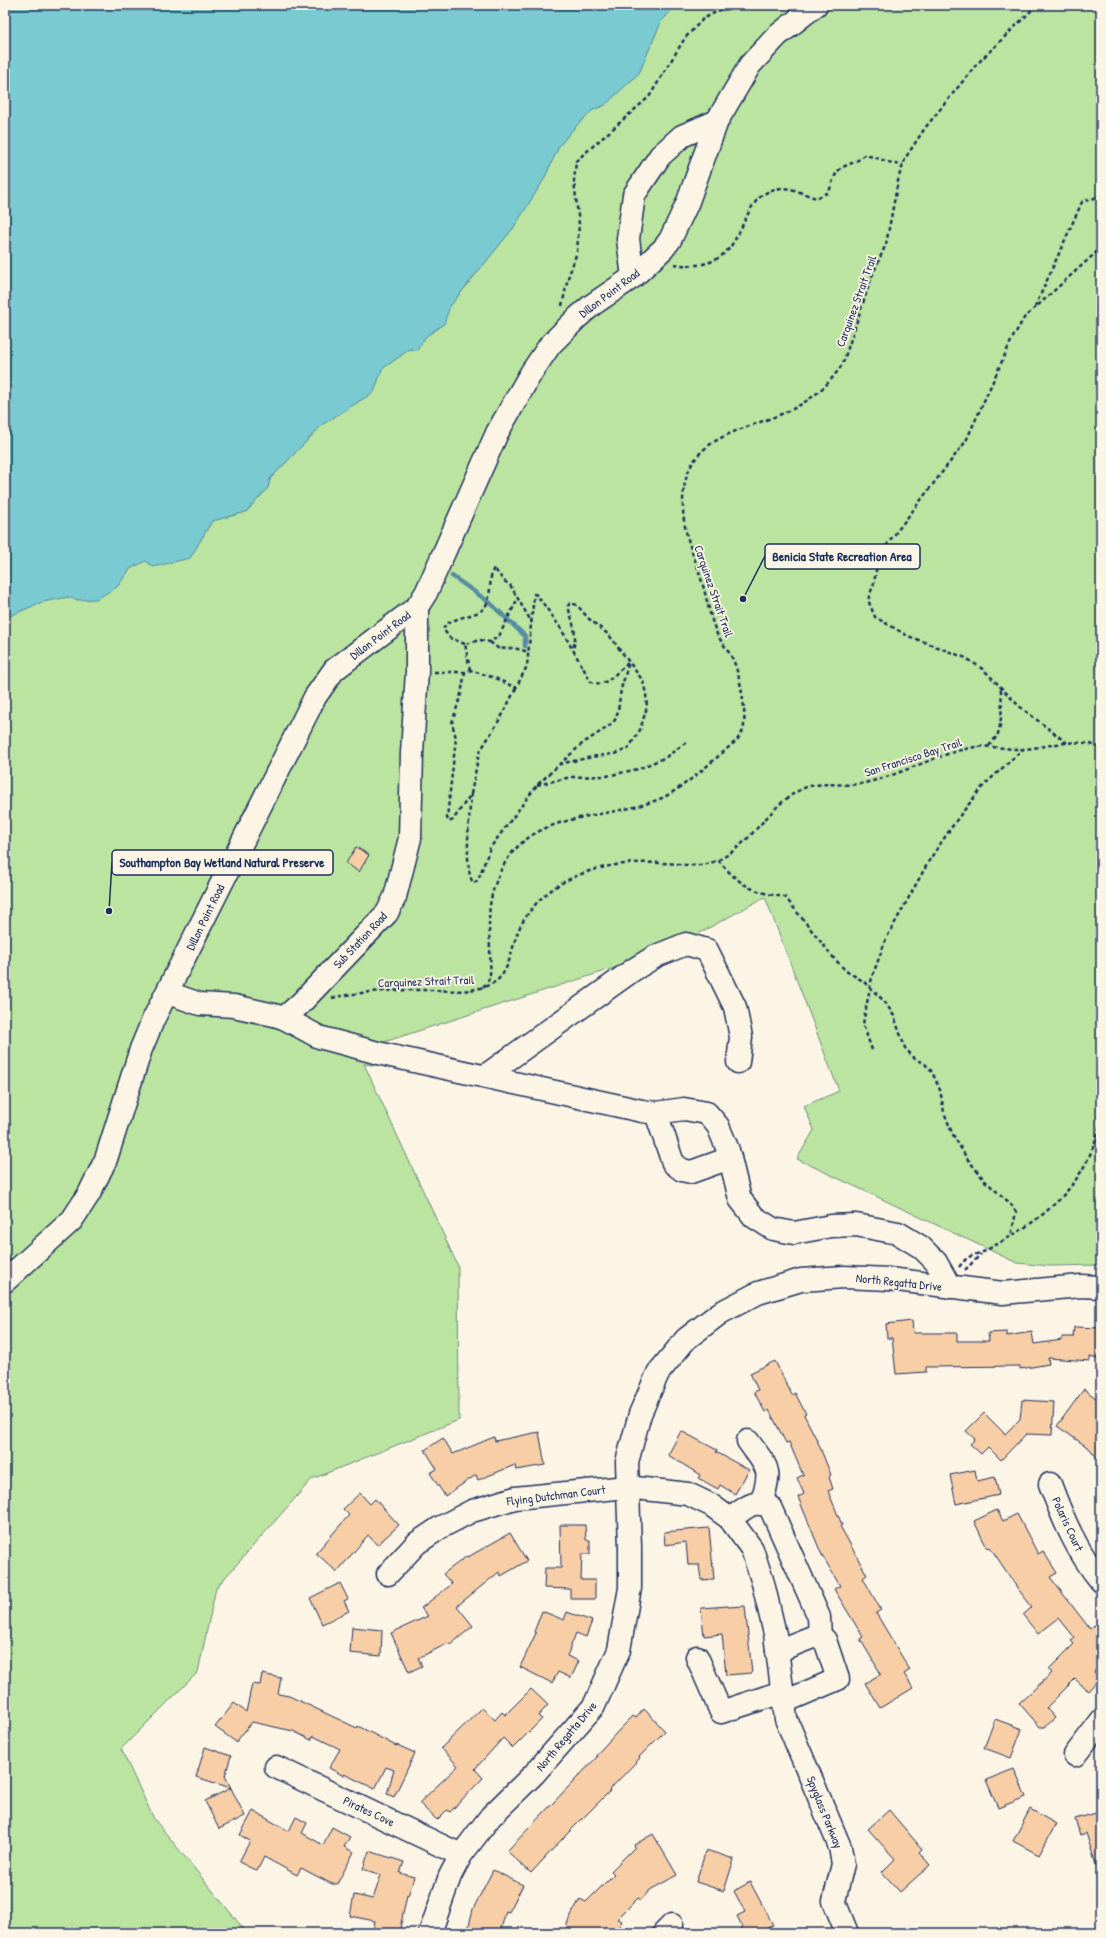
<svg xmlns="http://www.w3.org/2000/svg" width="1106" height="1938" viewBox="0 0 1106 1938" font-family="'Patrick Hand',sans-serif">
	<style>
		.green { fill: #bbe4a0; stroke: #6b8a7f }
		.water { fill: #7acbd1; stroke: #548da3 }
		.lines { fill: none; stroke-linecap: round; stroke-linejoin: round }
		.stream { stroke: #548da3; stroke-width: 4.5 }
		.building { fill: #f8cea7; stroke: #1b2f5e }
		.minor-casing { stroke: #1b2f5e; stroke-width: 25 }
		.path { stroke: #1b2f5e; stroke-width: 2.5; stroke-dasharray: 4 3; stroke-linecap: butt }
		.minor { stroke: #fcf5e5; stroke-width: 22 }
		.labels { text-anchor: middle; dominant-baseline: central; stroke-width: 3.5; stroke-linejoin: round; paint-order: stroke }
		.street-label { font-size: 12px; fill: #1b2f5e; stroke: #fcf5e5 }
		.leader { fill: none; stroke: #1b2f5e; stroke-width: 1.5 }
		.callout-dot { fill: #1b2f5e; stroke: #fcf5e5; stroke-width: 1.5 }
		.callout { fill: #fcf5e5; stroke: #1b2f5e; stroke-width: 1.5 }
		.callout-label { font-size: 13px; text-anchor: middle; font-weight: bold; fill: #1b2f5e }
	</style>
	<rect width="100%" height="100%" fill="#fcf5e5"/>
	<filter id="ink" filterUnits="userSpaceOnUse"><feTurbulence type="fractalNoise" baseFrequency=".025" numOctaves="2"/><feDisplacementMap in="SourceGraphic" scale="8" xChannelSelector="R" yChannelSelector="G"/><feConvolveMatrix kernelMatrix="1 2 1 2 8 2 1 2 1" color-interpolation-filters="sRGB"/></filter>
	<g filter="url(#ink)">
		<!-- green -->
		<polygon class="green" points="676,5 1101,5 1101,1265 1050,1266 1017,1263 797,1159 814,1130 804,1106 839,1091 765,897 667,951 384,1042 380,1066 364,1064 458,1266 459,1420 312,1479 216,1588 198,1672 121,1749 154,1819 247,1933 5,1933 5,618 42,602 68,597 78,600 117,587 130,569 146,560 190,558 212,521 246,512 268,488 270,479 323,424 374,392 382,369 410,349 417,350 426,336 439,328 450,306 514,227 544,179 559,146 576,126 593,110 605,105 639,73 661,22"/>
		<!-- water -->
		<polygon class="water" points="5,5 676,5 661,22 639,73 605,105 593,110 576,126 559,146 544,179 514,227 450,306 444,324 426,336 417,350 410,349 382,369 374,392 323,424 270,479 268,488 246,512 212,521 190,558 153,567 146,561 130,569 117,587 96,599 78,600 68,597 42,602 5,618"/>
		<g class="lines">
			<!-- stream -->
			<polyline class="stream" points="452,576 489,602 525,636 525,646"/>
		</g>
		<!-- building -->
		<g class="building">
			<polygon points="356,847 369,855 359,872 346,863"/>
			<polygon points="912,1321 913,1333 957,1333 957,1341 989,1341 988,1333 1007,1332 1007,1336 1032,1332 1034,1344 1062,1340 1062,1337 1073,1337 1074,1327 1101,1328 1101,1360 1090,1357 1090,1361 1048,1358 1049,1364 1020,1369 1020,1366 926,1367 926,1372 896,1374 892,1338 887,1338 886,1324"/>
			<polygon points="775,1361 792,1395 795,1393 806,1414 804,1415 817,1440 831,1475 829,1477 833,1489 828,1491 842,1525 840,1526 867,1575 863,1578 881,1610 876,1613 910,1670 904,1674 913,1688 880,1708 865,1683 881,1674 860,1639 863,1637 834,1589 840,1586 821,1553 798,1497 804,1494 797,1478 803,1475 789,1442 786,1443 769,1410 765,1412 754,1392 758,1390 750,1373"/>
			<polygon points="1084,1389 1101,1402 1101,1463 1090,1449 1057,1426"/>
			<polygon points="1022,1400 1054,1402 1052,1435 1026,1434 1001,1460 988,1447 981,1454 970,1444 975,1439 966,1431 984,1413 1005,1434 1020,1419"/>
			<polygon points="681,1431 717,1450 716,1452 749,1470 735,1494 720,1485 718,1489 698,1478 700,1475 668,1455"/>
			<polygon points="539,1432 545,1465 516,1470 515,1465 478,1480 476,1475 445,1496 430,1473 437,1469 425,1450 443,1438 453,1454 494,1437 495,1441"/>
			<polygon points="975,1470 977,1481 995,1477 999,1495 956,1504 950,1475"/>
			<polygon points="360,1493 370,1504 375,1499 399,1525 377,1545 368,1535 337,1572 316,1553 349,1515 343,1509"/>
			<polygon points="997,1510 1003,1521 1017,1514 1038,1554 1043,1551 1057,1573 1050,1577 1090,1629 1094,1625 1101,1632 1101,1664 1094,1672 1100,1678 1088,1691 1075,1679 1046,1708 1055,1718 1045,1727 1040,1727 1019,1703 1052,1673 1049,1669 1074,1644 1071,1641 1075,1638 1059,1618 1038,1634 1023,1615 1032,1607 1018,1589 990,1547 987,1548 974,1521"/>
			<polygon points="560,1525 585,1525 586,1540 590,1540 590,1554 582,1554 581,1580 595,1580 595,1599 570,1599 570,1589 544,1588 545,1568 561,1568"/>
			<polygon points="709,1528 714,1579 701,1580 699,1565 688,1565 686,1542 665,1545 664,1532"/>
			<polygon points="510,1533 527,1561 501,1576 499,1572 457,1606 473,1626 450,1645 449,1643 418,1658 422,1666 409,1672 391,1633 428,1616 421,1608 452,1584 443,1574 467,1556 468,1557"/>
			<polygon points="340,1583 348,1599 344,1601 349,1611 322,1624 310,1598"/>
			<polygon points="728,1606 728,1607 745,1606 752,1673 726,1675 722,1634 704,1636 701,1608"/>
			<polygon points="542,1611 564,1620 567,1612 592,1621 586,1637 576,1633 567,1656 579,1661 571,1678 558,1672 552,1683 520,1667 536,1633 534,1632"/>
			<polygon points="352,1627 382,1630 381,1656 350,1653"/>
			<polygon points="262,1674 281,1678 278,1694 289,1696 357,1728 358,1726 396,1746 397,1745 415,1753 394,1797 387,1794 394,1770 386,1767 375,1789 344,1774 344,1776 329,1768 340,1749 313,1736 311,1740 293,1731 252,1722 236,1742 215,1727 234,1703 246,1712 252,1684 260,1685"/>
			<polygon points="531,1689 548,1705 538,1716 542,1719 513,1748 503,1738 475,1769 483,1778 450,1812 447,1810 437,1820 419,1803 458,1766 441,1748 482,1708 495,1720 502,1712 505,1715"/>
			<polygon points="644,1709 665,1731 639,1757 640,1758 609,1790 610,1791 564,1837 531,1873 507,1851 597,1757 596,1755 621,1728 633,1716 636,1718"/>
			<polygon points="995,1719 1022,1729 1011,1758 984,1748"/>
			<polygon points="205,1747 231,1756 225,1776 231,1788 196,1777"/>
			<polygon points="1014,1769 1026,1797 998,1808 986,1780"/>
			<polygon points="231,1788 245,1816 219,1829 205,1801"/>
			<polygon points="1030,1809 1056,1824 1039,1855 1013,1841"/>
			<polygon points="889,1810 922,1849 919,1852 930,1865 900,1892 882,1872 895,1859 868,1829"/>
			<polygon points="253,1811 289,1831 296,1817 307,1823 302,1833 323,1845 332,1827 350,1837 344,1847 354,1852 337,1884 332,1884 301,1868 297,1875 264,1857 257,1871 239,1862 250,1841 240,1835"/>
			<polygon points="1096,1813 1101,1828 1101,1870 1098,1871 1086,1833 1080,1835 1075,1819"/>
			<polygon points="653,1834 677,1875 650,1890 641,1900 638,1898 617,1919 622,1921 616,1933 565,1933 568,1921 580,1899 586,1902 614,1874 611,1871 635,1847 634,1845"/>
			<polygon points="706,1850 734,1859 724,1891 696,1882"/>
			<polygon points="369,1851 404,1862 400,1873 414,1877 408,1896 407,1895 399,1933 373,1931 375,1921 350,1916 354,1895 373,1899 381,1875 363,1869"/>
			<polygon points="493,1870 523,1885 509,1912 506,1911 500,1933 467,1933 473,1909"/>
			<polygon points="750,1882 773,1925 758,1933 738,1933 742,1926 737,1916 745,1912 734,1891"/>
		</g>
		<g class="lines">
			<!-- minor casing -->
			<g class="minor-casing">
				<g id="minor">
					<polyline points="633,277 628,239 634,195 660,156 682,136 717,121"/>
					<polyline points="168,993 200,1004 234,1006 274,1015 284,1018 319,1037 382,1054 642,1111 656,1113 684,1109 707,1113 718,1126 728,1150 740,1199 754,1217 773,1229 794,1233 831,1226 856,1225 898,1233 921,1247 936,1262 950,1287"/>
					<polyline points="284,1018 300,1004 387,913 395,897 410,838 412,753 417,671 417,607"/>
					<polyline points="485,1076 633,970 656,956 686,944 707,950 735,1007 741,1037 738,1062"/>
					<polyline points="656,1113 673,1163 682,1170 691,1172 730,1158"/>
					<polyline points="5,1281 72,1220 89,1194 106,1159 141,1049 153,1020 315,697 334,670 417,607 426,593 497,433 531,373 550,345 578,317 592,305 633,277 663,249 670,240 687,204 717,121 750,65 777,36 816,5"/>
					<path d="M748 1441C768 1469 773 1468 761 1503"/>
					<path d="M1050 1484C1063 1519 1077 1552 1101 1581"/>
					<path d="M730 1519C745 1509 752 1498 770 1507L819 1617 820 1638"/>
					<polyline points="388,1574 417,1543 441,1527 472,1511 515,1498 627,1487 688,1494 711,1505 730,1519 752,1549 763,1583 775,1634 786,1719 840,1847 843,1864 834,1901 847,1933"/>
					<polyline points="777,1651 815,1636 825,1640 838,1679 784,1702"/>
					<polyline points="697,1657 721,1712 782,1692"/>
					<polyline points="1075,1755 1101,1721"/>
					<polyline points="276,1767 461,1855"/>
					<polyline points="430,1933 450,1876 461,1855 491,1816 534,1774 594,1706 619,1650 630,1588 630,1547 627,1462 640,1414 658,1373 686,1339 720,1313 758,1293 801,1280 844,1277 889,1279 1003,1293 1081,1286 1101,1287"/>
					<polyline points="664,1933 672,1925"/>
				</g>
			</g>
			<!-- path -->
			<g class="path">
				<path d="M674 264C753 276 731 199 776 189 790 185 804 195 817 198L829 192C831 186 833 179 836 174 841 164 855 165 864 155 878 157 889 164 903 165"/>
				<polyline points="562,306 568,278 577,252 579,224 574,181 576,161 649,97 685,38 703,19 729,5"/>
				<polyline points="1035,307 1082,202 1101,196"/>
				<polyline points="490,642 499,649 514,648 529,652"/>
				<path d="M465 644 450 638 443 629C447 618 472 617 482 610 494 600 487 580 494 568L504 581 510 585 532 623"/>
				<polyline points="470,670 465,644 480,640 490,642 499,636 517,600"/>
				<polyline points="434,672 465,672 470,670 495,678 516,688 527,666 534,594 537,595 560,627 591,682 601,684 609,680 629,662"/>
				<path d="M465 672 461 694 452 723 456 738 447 818 449 822 453 820 471 794C470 809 463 875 474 883L478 880 490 848 537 785 583 743 608 727 615 720 618 711 621 689 629 662"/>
				<polyline points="1067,743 1019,706 984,670 966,658 908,636 875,617 868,600 874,583 877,565 888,543 966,441 1012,339 1024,318 1101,248"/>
				<path d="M989 746C991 743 995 739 997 736 1002 725 1003 698 1000 686"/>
				<path d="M559 764 597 756 614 754 628 749 640 730 647 707 646 694 643 681 629 662 609 635 588 618 577 605 570 603 568 606C572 622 578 633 573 649"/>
				<polyline points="537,785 571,777 607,776 638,769 666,757 688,741"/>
				<polyline points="471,794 479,753 503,714 516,688"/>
				<path d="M718 860C740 885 751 892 785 897L833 957 846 971 863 981 885 1002 894 1016 905 1048 915 1059 925 1064 932 1072 940 1090 944 1112 952 1133 966 1157 985 1181 1011 1204 1016 1212 1011 1236"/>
				<path d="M483 987 488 981 490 975C492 947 485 918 493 891 518 804 598 825 662 798 684 788 717 757 736 741 740 736 744 731 744 725 746 709 740 677 734 662 730 652 722 644 717 634 710 618 707 599 702 582 693 551 682 533 683 500 685 439 732 434 779 415 805 405 828 388 843 363L872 276 886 244 899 176 906 157 925 128 976 65 1037 5"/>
				<path d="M332 998C363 991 394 990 427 990 448 990 471 994 491 984 511 975 511 945 520 927 527 913 540 897 554 888 585 867 625 861 662 863 678 863 695 868 710 863 749 851 765 808 800 790 819 779 844 788 864 783 903 775 937 753 976 747 992 745 1008 750 1024 749 1049 747 1077 736 1101 748"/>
				<polyline points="872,1050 863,1024 872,977 886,939 930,859 958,818 984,785 1023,749"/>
				<path d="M959 1267C966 1258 970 1255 981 1253 1041 1221 1085 1191 1101 1121"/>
				<polyline points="965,1270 981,1254"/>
			</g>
			<!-- minor -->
			<use href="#minor" class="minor"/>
		</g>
	</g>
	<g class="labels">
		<!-- street labels -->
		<g class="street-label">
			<text transform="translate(609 293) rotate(-37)">Dillon Point Road</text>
			<text transform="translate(856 301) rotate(-70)">Carquinez Strait Trail</text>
			<text transform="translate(714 591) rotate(71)">Carquinez Strait Trail</text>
			<text transform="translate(380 635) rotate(-37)">Dillon Point Road</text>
			<text transform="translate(913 757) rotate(-18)">San Francisco Bay Trail</text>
			<text transform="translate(205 917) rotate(-64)">Dillon Point Road</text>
			<text transform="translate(360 940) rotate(-47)">Sub Station Road</text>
			<text transform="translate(426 981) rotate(-2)">Carquinez Strait Trail</text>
			<text transform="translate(899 1282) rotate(6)">North Regatta Drive</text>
			<text transform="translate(556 1495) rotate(-7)">Flying Dutchman Court</text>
			<text transform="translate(1068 1524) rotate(65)">Polaris Court</text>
			<text transform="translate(566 1736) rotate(-50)">North Regatta Drive</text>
			<text transform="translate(369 1811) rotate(25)">Pirates Cove</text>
			<text transform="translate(825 1812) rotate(68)">Spyglass Parkway</text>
		</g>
	</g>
	<!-- callouts -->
	<path class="leader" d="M743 599L765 556M109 911L112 862"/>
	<g class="callout-dot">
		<circle cx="743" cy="599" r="4"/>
		<circle cx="109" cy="911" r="4"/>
	</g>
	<g class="callout">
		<rect x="765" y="544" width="155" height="25" rx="4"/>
		<rect x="112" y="850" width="221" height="25" rx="4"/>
	</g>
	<g class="callout-label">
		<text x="842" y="561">Benicia State Recreation Area</text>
		<text x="222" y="867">Southampton Bay Wetland Natural Preserve</text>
	</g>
	<!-- margin -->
	<rect width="1106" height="1938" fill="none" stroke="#fcf5e5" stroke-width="20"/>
	<rect x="10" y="10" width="1086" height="1918" fill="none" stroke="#1b2f5e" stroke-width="1.5" filter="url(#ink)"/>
</svg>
